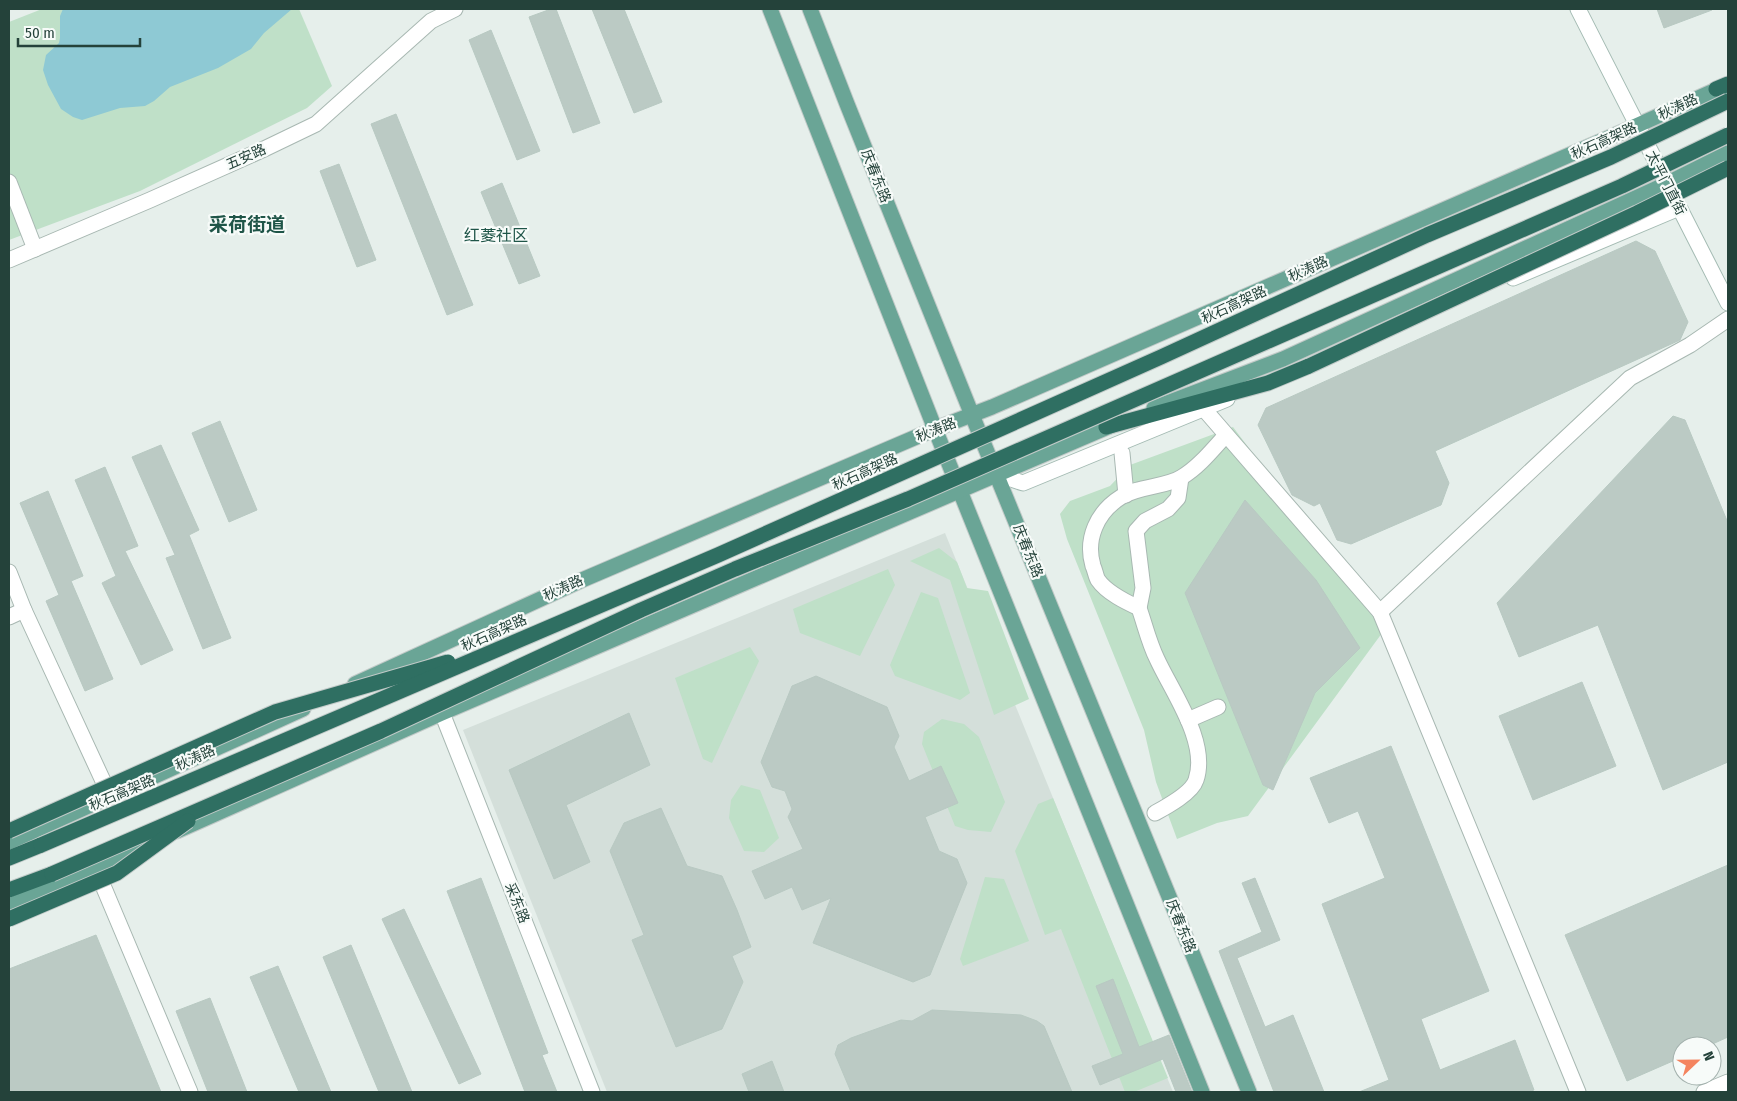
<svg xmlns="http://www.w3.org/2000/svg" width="1737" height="1101" viewBox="0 0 1737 1101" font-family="'Fira Sans Condensed','Noto Sans SC',sans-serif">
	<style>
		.built { fill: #d4dfda }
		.green { fill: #bfe0c8 }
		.water { fill: #8ec9d4 }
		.building { fill: #bbcac4; stroke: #b8c9c2 }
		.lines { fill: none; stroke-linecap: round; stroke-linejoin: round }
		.street-casing { stroke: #a8b8b2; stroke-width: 17 }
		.secondary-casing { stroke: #a4bbb3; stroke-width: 17 }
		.primary-casing { stroke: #c2cac8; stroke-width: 17 }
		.highway-casing { stroke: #c2cac8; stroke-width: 17 }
		.street { stroke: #fff; stroke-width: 15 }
		.secondary { stroke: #fff; stroke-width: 15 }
		.primary { stroke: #6aa596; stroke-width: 15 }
		.highway { stroke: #2f6f62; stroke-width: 15 }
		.highway-bridge-casing { stroke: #c2cac8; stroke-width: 17; stroke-linecap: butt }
		.highway-bridge { stroke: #2f6f62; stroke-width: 15 }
		.labels { text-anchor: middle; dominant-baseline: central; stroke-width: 4.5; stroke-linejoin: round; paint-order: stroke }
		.street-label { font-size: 14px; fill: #24423a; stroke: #f7fbf9 }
		.quarter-label { font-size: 16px; fill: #1f5548; stroke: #f7fbf9 }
		.district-label { font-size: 19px; font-weight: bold; fill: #1f5548; stroke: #f7fbf9 }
	</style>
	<rect width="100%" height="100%" fill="#e6efeb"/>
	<!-- built -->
	<polygon class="built" points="945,533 1173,1092 607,1092 463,730"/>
	<!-- green -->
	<g class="green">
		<polygon points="42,9 299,9 332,86 307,108 140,191 9,240 9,22"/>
		<polygon points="1233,427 1385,629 1248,816 1217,823 1177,839 1156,782 1144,730 1067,539 1060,514 1070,501 1110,486 1130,465"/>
		<polygon points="939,548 957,562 967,588 988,591 1029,699 994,715 950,580 910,561"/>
		<polygon points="888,569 895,585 860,656 800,633 793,609"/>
		<polygon points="921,592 938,598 970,693 960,700 895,676 890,665"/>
		<polygon points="750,647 759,661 712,763 703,759 675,678"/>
		<polygon points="942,719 964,724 979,737 1005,802 991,832 968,830 955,826 922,744 924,732"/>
		<polygon points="741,785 760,790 779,838 764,852 744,851 729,818 731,800"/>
		<polygon points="1053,798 1168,1078 1134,1092 1125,1092 1061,929 1045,935 1015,851 1038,804"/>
		<polygon points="985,877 1004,879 1029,941 963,966 960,959"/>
	</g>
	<!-- water -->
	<polygon class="water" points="63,9 292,9 264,33 251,49 218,68 170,87 154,101 145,106 120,108 82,120 73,117 61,109 48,85 43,70 46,55 59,43 60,38 60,16"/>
	<!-- building -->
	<g class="building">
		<polygon points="551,9 556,9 600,123 573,133 529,17"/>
		<polygon points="592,9 624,9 662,102 634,113"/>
		<polygon points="1657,9 1712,9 1712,10 1664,28"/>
		<polygon points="491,30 540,151 517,160 469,40"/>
		<polygon points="396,114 473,305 447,315 371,124"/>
		<polygon points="339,164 376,260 357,267 320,171"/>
		<polygon points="502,183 540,276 519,284 481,192"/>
		<polygon points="1636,241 1655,251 1688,322 1680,340 1435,451 1449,483 1441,505 1351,544 1337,540 1320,503 1314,506 1292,495 1258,425 1266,408"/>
		<polygon points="1673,416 1685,420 1728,523 1728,762 1663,790 1598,625 1519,657 1497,603"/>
		<polygon points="220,421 257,510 229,522 192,433"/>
		<polygon points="161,445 199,530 189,535 231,638 203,649 166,558 175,555 132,457"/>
		<polygon points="105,467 138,546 125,551 173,650 141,665 102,583 116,576 75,480"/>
		<polygon points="48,491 83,576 71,581 113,679 85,691 46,601 59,595 20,503"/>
		<polygon points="1245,500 1316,580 1360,648 1315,693 1273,790 1263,785 1185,593"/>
		<polygon points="816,676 887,707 899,736 894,747 909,781 941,766 958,803 925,817 939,851 957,859 967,883 930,975 913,982 813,943 831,898 802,910 792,887 765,899 752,871 803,849 788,817 792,809 785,791 772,787 761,762 792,686"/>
		<polygon points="1582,682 1616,766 1533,800 1499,716"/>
		<polygon points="629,713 650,765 566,805 590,862 554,879 509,770"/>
		<polygon points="1391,746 1489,991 1421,1019 1440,1070 1515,1040 1534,1090 1528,1092 1359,1092 1389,1080 1322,904 1385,878 1358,811 1329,823 1310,778"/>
		<polygon points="661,808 687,866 722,876 737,910 751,947 732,956 743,982 722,1029 676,1047 632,940 644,935 610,851 624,823"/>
		<polygon points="1728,865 1728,1037 1708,1046 1682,1046 1682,1057 1627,1081 1565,935"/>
		<polygon points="481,878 548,1053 542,1055 557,1092 525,1092 447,891"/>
		<polygon points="1255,878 1280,940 1237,958 1265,1027 1293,1015 1324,1092 1274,1092 1219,951 1262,932 1242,883"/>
		<polygon points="404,909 481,1074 459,1084 382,919"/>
		<polygon points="96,935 161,1092 9,1092 9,969"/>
		<polygon points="351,945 412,1092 379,1092 323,957"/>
		<polygon points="278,966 331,1092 299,1092 250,977"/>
		<polygon points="1113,979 1139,1047 1169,1035 1192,1092 1176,1092 1163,1059 1100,1085 1092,1066 1123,1054 1096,986"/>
		<polygon points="210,998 247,1092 208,1092 176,1011"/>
		<polygon points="932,1010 1021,1015 1037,1021 1044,1026 1072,1092 851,1092 835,1054 838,1045 851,1038 901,1020 912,1021"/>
		<polygon points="772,1061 784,1092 749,1092 742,1074"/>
	</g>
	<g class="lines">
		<!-- street casing -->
		<g class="street-casing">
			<g id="street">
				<polyline points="9,182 35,249"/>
				<polyline points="9,260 150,200 262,150 316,124 431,21 455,9"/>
				<polyline points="1204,409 1380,612 1578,1092"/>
				<polyline points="1122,453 1126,495"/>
				<polyline points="9,572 24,610 110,796"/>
				<polyline points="1139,608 1143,588 1136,531 1145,521 1168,509 1178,498 1181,478"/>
				<polyline points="1380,612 1630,378 1690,345 1728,319"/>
				<polyline points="9,617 24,610"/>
				<polyline points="442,713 592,1092"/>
				<polyline points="1188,720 1218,707"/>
				<path d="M1155 813C1166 807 1192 793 1196 780 1209 742 1172 692 1157 659 1149 643 1145 625 1139 608 1126 602 1107 593 1098 580 1096 577 1095 570 1093 566 1085 539 1097 512 1121 497 1138 486 1167 487 1182 477 1199 467 1213 449 1226 435"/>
				<polyline points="96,869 190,1092"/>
				<polyline points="1704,1092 1728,1082"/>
			</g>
		</g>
		<!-- secondary casing -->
		<g class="secondary-casing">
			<g id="secondary">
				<polyline points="1578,9 1728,303"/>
				<polyline points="1513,278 1679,208"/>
				<polyline points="996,474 1023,483 1227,399"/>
			</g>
		</g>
		<!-- primary casing -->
		<g class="primary-casing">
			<g id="primary">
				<polyline points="770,9 935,429 1202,1092"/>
				<polyline points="810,9 847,104 972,415 1249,1092"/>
				<polyline points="1154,408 1283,359 1666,184 1728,153"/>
				<polyline points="355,684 582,580 935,429 992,407 1638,125 1727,85"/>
				<polyline points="177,831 442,713 1117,423"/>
				<polyline points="9,842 303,709"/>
				<polyline points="9,906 156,840"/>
			</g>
		</g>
		<!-- highway casing -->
		<g class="highway-casing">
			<g id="highway">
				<polyline points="1716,89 1728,84"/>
				<polyline points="1106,427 1268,383 1309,366"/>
				<polyline points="9,858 41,845"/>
				<polyline points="9,890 52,874"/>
			</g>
		</g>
		<!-- street -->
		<use href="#street" class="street"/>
		<!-- secondary -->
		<use href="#secondary" class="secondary"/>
		<!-- primary -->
		<use href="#primary" class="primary"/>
		<!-- highway -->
		<use href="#highway" class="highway"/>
		<!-- highway-bridge casing -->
		<g class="highway-bridge-casing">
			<g id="highway-bridge">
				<polyline points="1309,366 1637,213 1728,168"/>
				<polyline points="9,831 275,712 448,662"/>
				<polyline points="41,845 718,555 1161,357 1427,235 1611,157 1728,101"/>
				<polyline points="52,874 381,731 641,610 735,569 908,499 1622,186 1728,135"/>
				<polyline points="9,919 117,873 188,821"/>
			</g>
		</g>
		<!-- highway-bridge -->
		<use href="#highway-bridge" class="highway-bridge"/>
	</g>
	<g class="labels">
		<!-- street labels -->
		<g class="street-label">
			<text transform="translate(1678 107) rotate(-25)">秋涛路</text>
			<text transform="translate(1604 141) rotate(-24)">秋石高架路</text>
			<text transform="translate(246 157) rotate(-24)">五安路</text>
			<text transform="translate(876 176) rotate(68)">庆春东路</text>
			<text transform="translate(1666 183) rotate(63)">太平门直街</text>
			<text transform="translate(1308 269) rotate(-24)">秋涛路</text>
			<text transform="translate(1234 305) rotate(-25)">秋石高架路</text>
			<text transform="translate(936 430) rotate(-22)">秋涛路</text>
			<text transform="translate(865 472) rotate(-24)">秋石高架路</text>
			<text transform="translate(1028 551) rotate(68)">庆春东路</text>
			<text transform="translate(563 588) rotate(-24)">秋涛路</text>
			<text transform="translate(494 633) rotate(-24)">秋石高架路</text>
			<text transform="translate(195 758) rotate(-24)">秋涛路</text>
			<text transform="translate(122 793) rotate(-23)">秋石高架路</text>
			<text transform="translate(517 903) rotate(68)">采东路</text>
			<text transform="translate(1181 926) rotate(68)">庆春东路</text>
		</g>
		<!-- quarter labels -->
		<g class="quarter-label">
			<text x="496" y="235">红菱社区</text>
		</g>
		<!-- district labels -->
		<g class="district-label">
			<text x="247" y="224">采荷街道</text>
		</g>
	</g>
	<!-- border -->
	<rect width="1737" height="1101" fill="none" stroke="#24423a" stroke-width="20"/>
	<!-- north arrow -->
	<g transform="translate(1697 1061) rotate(68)"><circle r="24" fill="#f7fbf9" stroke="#a3b1ad"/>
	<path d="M0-4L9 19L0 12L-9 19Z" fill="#f4845f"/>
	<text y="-8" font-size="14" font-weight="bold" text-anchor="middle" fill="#24423a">N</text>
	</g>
	<!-- scale -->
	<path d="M18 38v8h122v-8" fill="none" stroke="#24423a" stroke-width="2.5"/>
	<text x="25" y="38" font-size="15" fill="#24423a" stroke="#f7fbf9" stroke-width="4" paint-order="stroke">50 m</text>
</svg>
